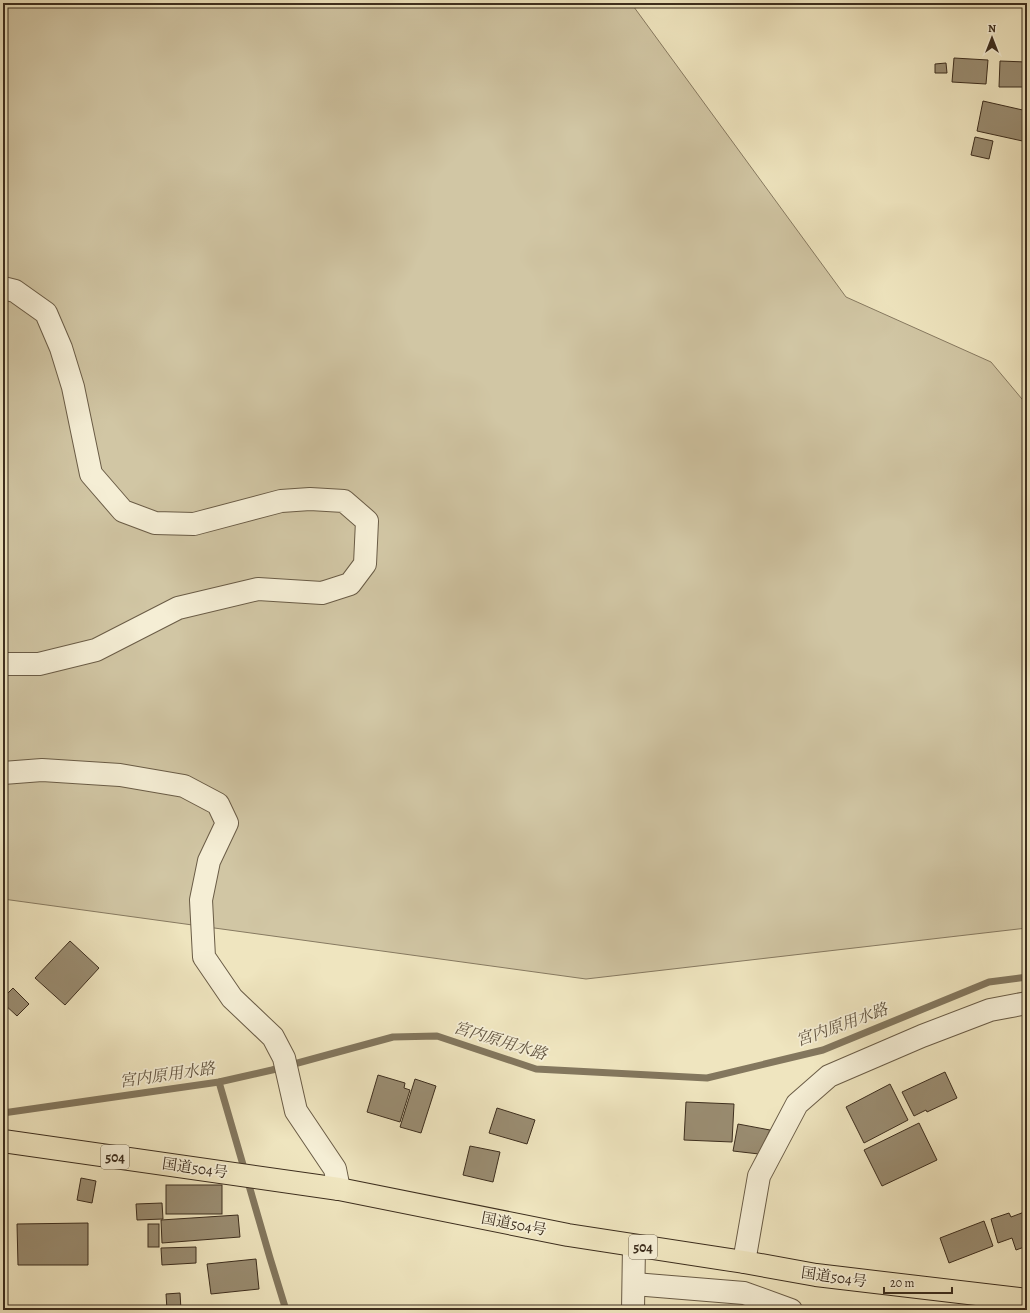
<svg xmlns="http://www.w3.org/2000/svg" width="1030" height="1313" viewBox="0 0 1030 1313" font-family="Alegreya,'Noto Serif JP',serif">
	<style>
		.green { fill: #d1c6a4; stroke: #877a61 }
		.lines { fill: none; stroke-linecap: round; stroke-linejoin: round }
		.stream { stroke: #83775e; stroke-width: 7 }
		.building { fill: #9a8d72; stroke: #3d2e1e }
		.minor-casing { stroke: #6a5c46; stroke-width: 24 }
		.trunk-casing { stroke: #3d2e1e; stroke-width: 24 }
		.minor { stroke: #f5eed5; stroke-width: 22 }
		.trunk { stroke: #efe5bf; stroke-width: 22 }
		.labels { text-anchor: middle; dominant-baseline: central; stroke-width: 3.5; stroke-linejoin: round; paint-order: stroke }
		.shield { fill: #f5eed5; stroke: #746855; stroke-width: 1 }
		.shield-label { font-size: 14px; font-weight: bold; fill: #3d2e1e }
		.street-label { font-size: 15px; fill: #3d2e1e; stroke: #f5eed5 }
		.water-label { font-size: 16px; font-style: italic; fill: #60523e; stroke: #f5eed5 }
	</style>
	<rect width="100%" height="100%" fill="#efe5bf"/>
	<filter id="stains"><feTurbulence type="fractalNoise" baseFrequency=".005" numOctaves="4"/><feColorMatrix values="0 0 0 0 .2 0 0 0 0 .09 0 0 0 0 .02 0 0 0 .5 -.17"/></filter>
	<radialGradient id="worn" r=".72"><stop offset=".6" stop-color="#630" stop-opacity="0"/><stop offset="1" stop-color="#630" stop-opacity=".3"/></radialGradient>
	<!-- green -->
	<polygon class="green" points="3,3 631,3 846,297 991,362 1027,405 1027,928 586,979 3,899"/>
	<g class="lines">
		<!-- stream -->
		<g class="stream">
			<polyline points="219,1082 270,1258 286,1310"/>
			<polyline points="3,1113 219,1082 272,1070 393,1037 437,1036 536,1069 707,1078 823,1050 989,982 1027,977"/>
		</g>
	</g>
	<!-- building -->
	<g class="building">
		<polygon points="954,58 988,60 986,84 952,82"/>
		<polygon points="1000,61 1026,62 1026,87 999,87"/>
		<polygon points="946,63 947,73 935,73 935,64"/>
		<polygon points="983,101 1027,111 1027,142 977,131"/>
		<polygon points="975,137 993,141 989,159 971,155"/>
		<polygon points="70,941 99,968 65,1005 35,978"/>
		<polygon points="13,988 29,1004 17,1016 3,1003 3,998"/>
		<polygon points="945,1072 957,1098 927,1112 926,1110 914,1116 902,1092"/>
		<polygon points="378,1075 405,1083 404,1088 410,1090 400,1122 367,1112"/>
		<polygon points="415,1079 436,1086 421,1133 400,1127"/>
		<polygon points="890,1084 908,1120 864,1143 846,1107"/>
		<polygon points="686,1102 734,1104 732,1142 684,1140"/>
		<polygon points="497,1108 535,1120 527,1144 489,1133"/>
		<polygon points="919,1123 937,1160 882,1186 864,1150"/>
		<polygon points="738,1124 770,1130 759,1154 733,1151"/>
		<polygon points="470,1146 500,1152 493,1182 463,1175"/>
		<polygon points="81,1178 96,1181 92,1203 77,1200"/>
		<rect x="166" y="1185" width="56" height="29"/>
		<polygon points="162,1203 163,1219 137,1220 136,1204"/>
		<polygon points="1027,1211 1027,1246 1016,1250 1012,1238 998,1243 991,1219 1009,1213 1011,1217"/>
		<polygon points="238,1215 240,1237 162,1243 161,1220"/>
		<polygon points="984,1221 993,1246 949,1263 940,1238"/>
		<polygon points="88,1223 88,1265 18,1265 17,1224"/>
		<rect x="148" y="1224" width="11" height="23"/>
		<polygon points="196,1247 196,1263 162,1265 161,1248"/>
		<polygon points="256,1259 259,1289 211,1294 207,1264"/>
		<polygon points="180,1293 181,1310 167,1310 166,1294"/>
	</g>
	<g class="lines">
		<!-- minor casing -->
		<g class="minor-casing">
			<g id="minor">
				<polyline points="3,288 15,291 46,313 61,348 73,387 91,474 123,511 155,523 194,524 281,501 310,499 344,501 367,521 365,564 350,584 322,593 258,589 178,608 96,650 39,664 3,664"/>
				<polyline points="3,773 42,770 120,775 184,786 218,804 227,823 209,861 201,900 204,957 232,998 273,1037 284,1058 296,1111 335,1169 339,1189"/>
				<polyline points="744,1262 759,1176 797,1104 829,1076 922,1036 990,1010 1027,1003"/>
				<polyline points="634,1284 744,1293 791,1310"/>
				<polyline points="633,1310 634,1246"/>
			</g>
		</g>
		<!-- trunk casing -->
		<g class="trunk-casing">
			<polyline id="trunk" points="3,1141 339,1189 568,1235 744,1262 816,1275 1027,1300"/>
		</g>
		<!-- minor -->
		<use href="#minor" class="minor"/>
		<!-- trunk -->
		<use href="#trunk" class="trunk"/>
	</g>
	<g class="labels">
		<!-- shield labels -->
		<g class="shield">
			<rect x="101" y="1145" width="28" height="24" rx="3"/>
			<rect x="629" y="1235" width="28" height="24" rx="3"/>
		</g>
		<g class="shield-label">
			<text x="115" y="1157">504</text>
			<text x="643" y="1247">504</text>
		</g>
		<!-- street labels -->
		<g class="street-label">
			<text transform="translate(195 1168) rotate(8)">国道504号</text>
			<text transform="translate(514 1224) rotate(11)">国道504号</text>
			<text transform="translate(834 1277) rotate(8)">国道504号</text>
		</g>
		<!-- water labels -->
		<g class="water-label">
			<text transform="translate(842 1025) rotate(-20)">宮内原用水路</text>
			<text transform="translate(500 1041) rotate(17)">宮内原用水路</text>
			<text transform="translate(167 1075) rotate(-8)">宮内原用水路</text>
		</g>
	</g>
	<!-- margin -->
	<rect width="1030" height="1313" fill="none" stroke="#efe5bf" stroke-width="16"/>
	<rect x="4" y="4" width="1022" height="1305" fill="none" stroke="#3d2e1e" stroke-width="2"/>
	<rect x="8" y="8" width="1014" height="1297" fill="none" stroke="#3d2e1e"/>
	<!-- north arrow -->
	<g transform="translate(992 38)" stroke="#f5eed5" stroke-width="3" paint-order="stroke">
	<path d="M0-3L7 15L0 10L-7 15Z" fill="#3d2e1e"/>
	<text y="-6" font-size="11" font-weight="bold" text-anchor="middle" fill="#3d2e1e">N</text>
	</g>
	<!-- scale -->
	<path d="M884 1287v6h68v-6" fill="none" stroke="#3d2e1e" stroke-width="2"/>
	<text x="890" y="1287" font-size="12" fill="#3d2e1e" stroke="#f5eed5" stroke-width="3" paint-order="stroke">20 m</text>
	<rect width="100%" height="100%" filter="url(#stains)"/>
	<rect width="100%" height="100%" fill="url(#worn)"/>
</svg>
